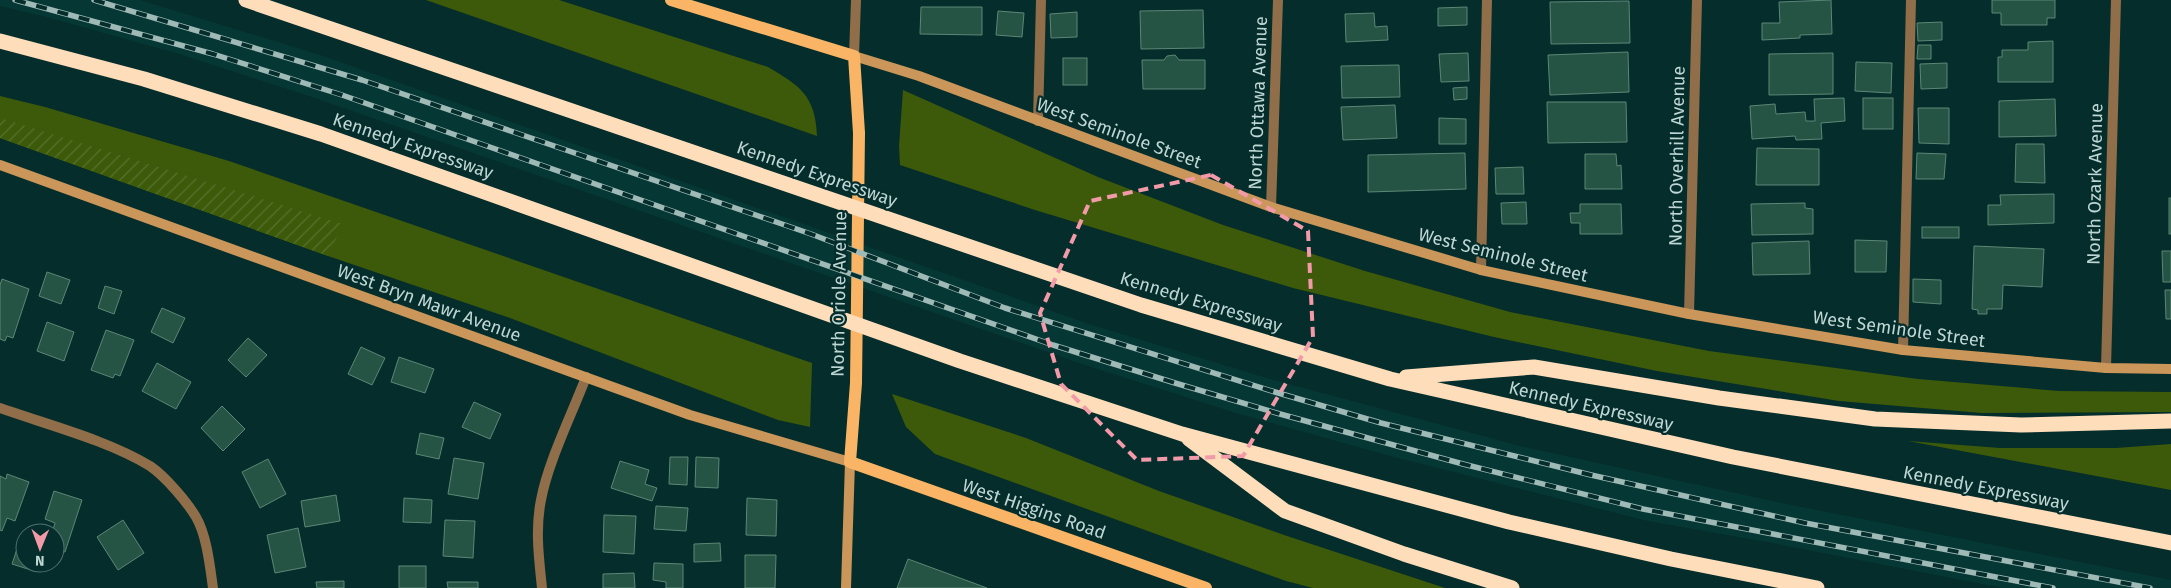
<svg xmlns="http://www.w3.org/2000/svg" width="2171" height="588" viewBox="0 0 2171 588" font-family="'Fira Sans',sans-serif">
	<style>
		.built { fill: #053835 }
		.green { fill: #3d5a0a }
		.garden { fill: url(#garden-furrows) }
		.building { fill: #255444; stroke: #5c8776 }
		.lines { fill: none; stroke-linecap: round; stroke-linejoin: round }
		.lane { stroke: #8f6e49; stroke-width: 10 }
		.street { stroke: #8f6e49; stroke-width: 10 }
		.secondary { stroke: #ca965a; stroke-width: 10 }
		.primary { stroke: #f9b465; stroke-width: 12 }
		.highway { stroke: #feddba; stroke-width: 15 }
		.rail-casing { stroke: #9eb9b6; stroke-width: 5.5 }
		.rail { stroke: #052d2b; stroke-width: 4; stroke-dasharray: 11; stroke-linecap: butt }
		.marked { fill: none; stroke: #f39aa9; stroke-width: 4; stroke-dasharray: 10 6; stroke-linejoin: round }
		.labels { text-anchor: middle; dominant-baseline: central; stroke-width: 4.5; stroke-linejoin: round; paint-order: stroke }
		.street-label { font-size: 18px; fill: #bed7d4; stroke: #052d2b }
	</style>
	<defs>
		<pattern id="garden-furrows" width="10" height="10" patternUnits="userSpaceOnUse" patternTransform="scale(1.25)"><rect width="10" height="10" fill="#3d5a0a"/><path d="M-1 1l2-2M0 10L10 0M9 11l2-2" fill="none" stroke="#57712d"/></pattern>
	</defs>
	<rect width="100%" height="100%" fill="#052d2b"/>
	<!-- built -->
	<polygon class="built" points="0,0 140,0 320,55 1092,325 1263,377 1524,447 1781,503 2171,580 2171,588 2003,588 1772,543 1648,521 1394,457 1236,413 1085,365 312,97 176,53 43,16 0,6"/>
	<!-- green -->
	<g class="green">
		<path d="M426 0H559L768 67C800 86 815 95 817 136Z"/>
		<polygon points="903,90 1098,177 1223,225 1365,271 1510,312 1709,351 1918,379 2059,391 2171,392 2171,412 1982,413 1839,401 1657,371 1494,337 1293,288 1035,210 900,165 899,146"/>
		<polygon points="0,96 45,107 229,161 812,363 810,427 778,420 510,318 328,256 0,138"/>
		<polygon points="892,394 1026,438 1159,491 1287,536 1445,588 1313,588 1286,581 935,454 906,427"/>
		<polygon points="1908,441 2000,448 2116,448 2171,444 2171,490"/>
	</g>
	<!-- garden -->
	<polygon class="garden" points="0,118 343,224 328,256 0,138"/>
	<!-- building -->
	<g class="building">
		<polygon points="1831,0 1832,34 1800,35 1800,38 1762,40 1762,23 1780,23 1779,2"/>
		<polygon points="1992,0 2055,0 2055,18 2047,18 2047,25 2001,25 2001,13 1992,13"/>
		<polygon points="1629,1 1630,43 1551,44 1550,2"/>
		<polygon points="921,7 982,7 982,35 920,34"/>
		<polygon points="1467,7 1467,25 1438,26 1438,8"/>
		<polygon points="1203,10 1204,48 1141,49 1140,11"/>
		<polygon points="998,11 1024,13 1022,37 996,35"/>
		<polygon points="1077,12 1077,37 1051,38 1050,14"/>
		<polygon points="1374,13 1375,27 1387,26 1388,40 1346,42 1345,14"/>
		<polygon points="1942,22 1942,40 1918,41 1917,23"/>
		<polygon points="2053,41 2053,82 1998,82 1998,57 2002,57 2002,50 2028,50 2028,42"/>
		<polygon points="1918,45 1931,45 1931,59 1917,59"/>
		<polygon points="1628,52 1629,92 1550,95 1548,55"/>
		<polygon points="1468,53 1469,81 1441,82 1439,54"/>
		<polygon points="1833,53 1833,94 1769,95 1769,54"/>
		<polygon points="1175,55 1179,60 1205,60 1205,89 1143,89 1142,60 1164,60 1167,56"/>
		<rect x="1063" y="58" width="24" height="27"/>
		<polygon points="1856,62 1892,63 1891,93 1855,91"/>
		<polygon points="1947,63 1947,88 1921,89 1920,64"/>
		<polygon points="1399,65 1400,97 1342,98 1341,66"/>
		<polygon points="1467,87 1467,99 1454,100 1453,88"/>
		<polygon points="1844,98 1845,121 1821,123 1822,139 1796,140 1795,136 1752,139 1750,106 1775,104 1776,114 1805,112 1806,121 1815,121 1814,99"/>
		<rect x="1863" y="98" width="30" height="31"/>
		<polygon points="2055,99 2056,136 1999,137 1999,101"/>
		<polygon points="1547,102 1626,102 1627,142 1548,143"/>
		<polygon points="1395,105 1397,138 1343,140 1341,107"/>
		<polygon points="1918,108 1949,108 1949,144 1919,143"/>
		<polygon points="1439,118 1466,119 1466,144 1439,144"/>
		<polygon points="2016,144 2044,144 2045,183 2015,182"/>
		<polygon points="1757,148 1819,149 1819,185 1756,185"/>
		<polygon points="1465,153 1466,189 1368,192 1368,155"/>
		<polygon points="1917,153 1946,154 1944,179 1916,179"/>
		<polygon points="1585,154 1616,154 1617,166 1621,165 1622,189 1585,189"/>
		<polygon points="1523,167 1524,194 1496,194 1495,168"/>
		<polygon points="2054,194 2054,223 1988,225 1988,205 2001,205 2000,195"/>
		<rect x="2169" y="198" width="2" height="36"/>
		<polygon points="1526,202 1527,224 1502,224 1501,203"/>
		<polygon points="1805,203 1805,208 1813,209 1813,234 1752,235 1751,204"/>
		<polygon points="1580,204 1621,204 1622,234 1580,234 1580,223 1571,223 1570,213 1580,213"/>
		<rect x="1922" y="227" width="37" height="11"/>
		<polygon points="1855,240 1887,241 1886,272 1855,272"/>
		<polygon points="1809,241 1810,274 1753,275 1752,243"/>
		<polygon points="1974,246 2044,249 2042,287 2003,285 2002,309 1987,309 1987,314 1978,314 1978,310 1972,309"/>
		<polygon points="2162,251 2171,251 2171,282 2163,282"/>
		<polygon points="47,272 70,280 61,304 39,296"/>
		<polygon points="2,279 29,289 13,338 7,336 5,341 0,339 0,285"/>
		<polygon points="1913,279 1941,280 1941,304 1913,302"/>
		<polygon points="105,286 122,291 114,314 98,308"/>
		<polygon points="2165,290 2171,290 2171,319 2166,319"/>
		<polygon points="162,308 185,318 173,343 151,332"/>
		<polygon points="47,322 74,332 64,361 37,351"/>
		<polygon points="106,330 134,340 120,376 115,374 113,378 91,370"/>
		<polygon points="248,338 267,355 246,377 228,360"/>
		<polygon points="361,347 385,358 372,385 348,374"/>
		<polygon points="399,357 434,369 425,393 391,382"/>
		<polygon points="157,363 191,382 176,409 142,391"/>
		<polygon points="474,402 501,414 490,439 462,427"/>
		<polygon points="222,406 245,429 223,451 201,428"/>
		<polygon points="420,433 444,438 439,459 416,454"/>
		<polygon points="670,457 688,457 687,485 669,484"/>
		<polygon points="696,457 719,458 718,488 695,487"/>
		<polygon points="454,458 484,463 478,499 448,494"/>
		<polygon points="268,459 286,494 260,508 242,472"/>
		<polygon points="620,461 649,470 645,484 657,488 652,501 611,488"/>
		<polygon points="7,474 29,482 15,521 7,518 2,531 0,530 0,476 6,479"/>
		<polygon points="54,491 82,500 65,552 55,550 55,533 52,533 55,523 45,519"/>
		<polygon points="336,495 340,521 305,527 301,501"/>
		<polygon points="404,498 432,500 431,523 403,522"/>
		<polygon points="747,498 777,500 776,536 746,535"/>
		<polygon points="656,506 688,508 686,531 654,529"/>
		<polygon points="604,515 636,516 634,554 603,552"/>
		<polygon points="123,520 144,553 118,570 97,537"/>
		<polygon points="445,520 475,521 473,558 443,556"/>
		<polygon points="298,528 306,567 275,573 267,535"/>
		<polygon points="21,537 25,538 25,563 36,563 34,571 12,564"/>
		<polygon points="720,543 721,561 694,562 694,544"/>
		<polygon points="745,555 776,555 775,588 745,588"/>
		<polygon points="908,559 987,588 897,588"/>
		<polygon points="654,563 683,564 683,588 666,588 666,582 653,580"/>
		<rect x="399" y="566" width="27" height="22"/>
		<polygon points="634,573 635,588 603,588 603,574"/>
		<polygon points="344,581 344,588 317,588 316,582"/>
		<polygon points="447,582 478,582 478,588 448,588"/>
	</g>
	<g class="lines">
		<!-- lane -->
		<g class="lane">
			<polyline points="1038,121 1041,0"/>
			<polyline points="1481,270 1487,0"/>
			<polyline points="1903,350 1911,0"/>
		</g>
		<!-- street -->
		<g class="street">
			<polyline points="854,56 856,0"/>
			<polyline points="1271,207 1278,0"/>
			<polyline points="1689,314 1697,0"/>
			<polyline points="2106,368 2116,0"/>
			<path d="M0 408C48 425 107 440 150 466 165 476 187 502 196 517 207 536 210 567 213 588"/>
			<path d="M542 588C539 559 535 529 541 500 548 462 572 414 586 377"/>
		</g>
		<!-- secondary -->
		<g class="secondary">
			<polyline points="854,56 919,76 1271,207 1481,270 1689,314 1903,350 2106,368 2171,369"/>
			<polyline points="0,165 690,415 850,462 846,588"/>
		</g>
		<!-- primary -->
		<polyline class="primary" points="671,0 854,56 859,133 856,383 850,462 1206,588"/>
		<!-- highway -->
		<g class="highway">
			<polyline points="246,0 1141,305 1390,379 1733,457 2171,543"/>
			<polyline points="0,41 144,79 321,134 960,361 1182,434 1509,522 1671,559 1817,588"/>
			<polyline points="1406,377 1534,367 1719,398 1875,419 2021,425 2171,421"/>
			<polyline points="1189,439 1285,511 1404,554 1512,588"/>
		</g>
		<!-- rail casing -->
		<g class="rail-casing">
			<g id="rail">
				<polyline points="15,0 213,54 342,95 1053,345 1175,383 1280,414 1463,464 1643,509 2053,588"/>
				<polyline points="94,0 362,80 811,234 1005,308 1275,392 1381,423 1591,475 1805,523 2150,588"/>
			</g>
		</g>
		<!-- rail -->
		<use href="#rail" class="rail"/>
	</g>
	<!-- marked area -->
	<path class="marked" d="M1211 175 1308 231 1313 337 1243 456 1137 460 1061 384 1040 313 1090 201Z"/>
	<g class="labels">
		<!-- street labels -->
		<g class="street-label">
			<text transform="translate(1258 103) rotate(-88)">North Ottawa Avenue</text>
			<text transform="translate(1119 133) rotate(20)">West Seminole Street</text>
			<text transform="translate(413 146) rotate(19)">Kennedy Expressway</text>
			<text transform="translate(1677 156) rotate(-89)">North Overhill Avenue</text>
			<text transform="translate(817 174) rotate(19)">Kennedy Expressway</text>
			<text transform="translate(2095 184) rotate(-89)">North Ozark Avenue</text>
			<text transform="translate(1503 255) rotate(14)">West Seminole Street</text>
			<text transform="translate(839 294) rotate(-89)">North Oriole Avenue</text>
			<text transform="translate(1201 302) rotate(17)">Kennedy Expressway</text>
			<text transform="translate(429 303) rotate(20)">West Bryn Mawr Avenue</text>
			<text transform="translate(1899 329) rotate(8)">West Seminole Street</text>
			<text transform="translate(1591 406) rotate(13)">Kennedy Expressway</text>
			<text transform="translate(1986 488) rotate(11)">Kennedy Expressway</text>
			<text transform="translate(1034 509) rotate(19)">West Higgins Road</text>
		</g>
	</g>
	<!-- north arrow -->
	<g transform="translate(40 548) rotate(181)"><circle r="24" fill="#052d2b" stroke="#4f716f"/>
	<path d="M0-4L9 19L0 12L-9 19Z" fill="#f39aa9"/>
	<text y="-8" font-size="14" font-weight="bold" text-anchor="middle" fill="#bed7d4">N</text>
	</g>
</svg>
